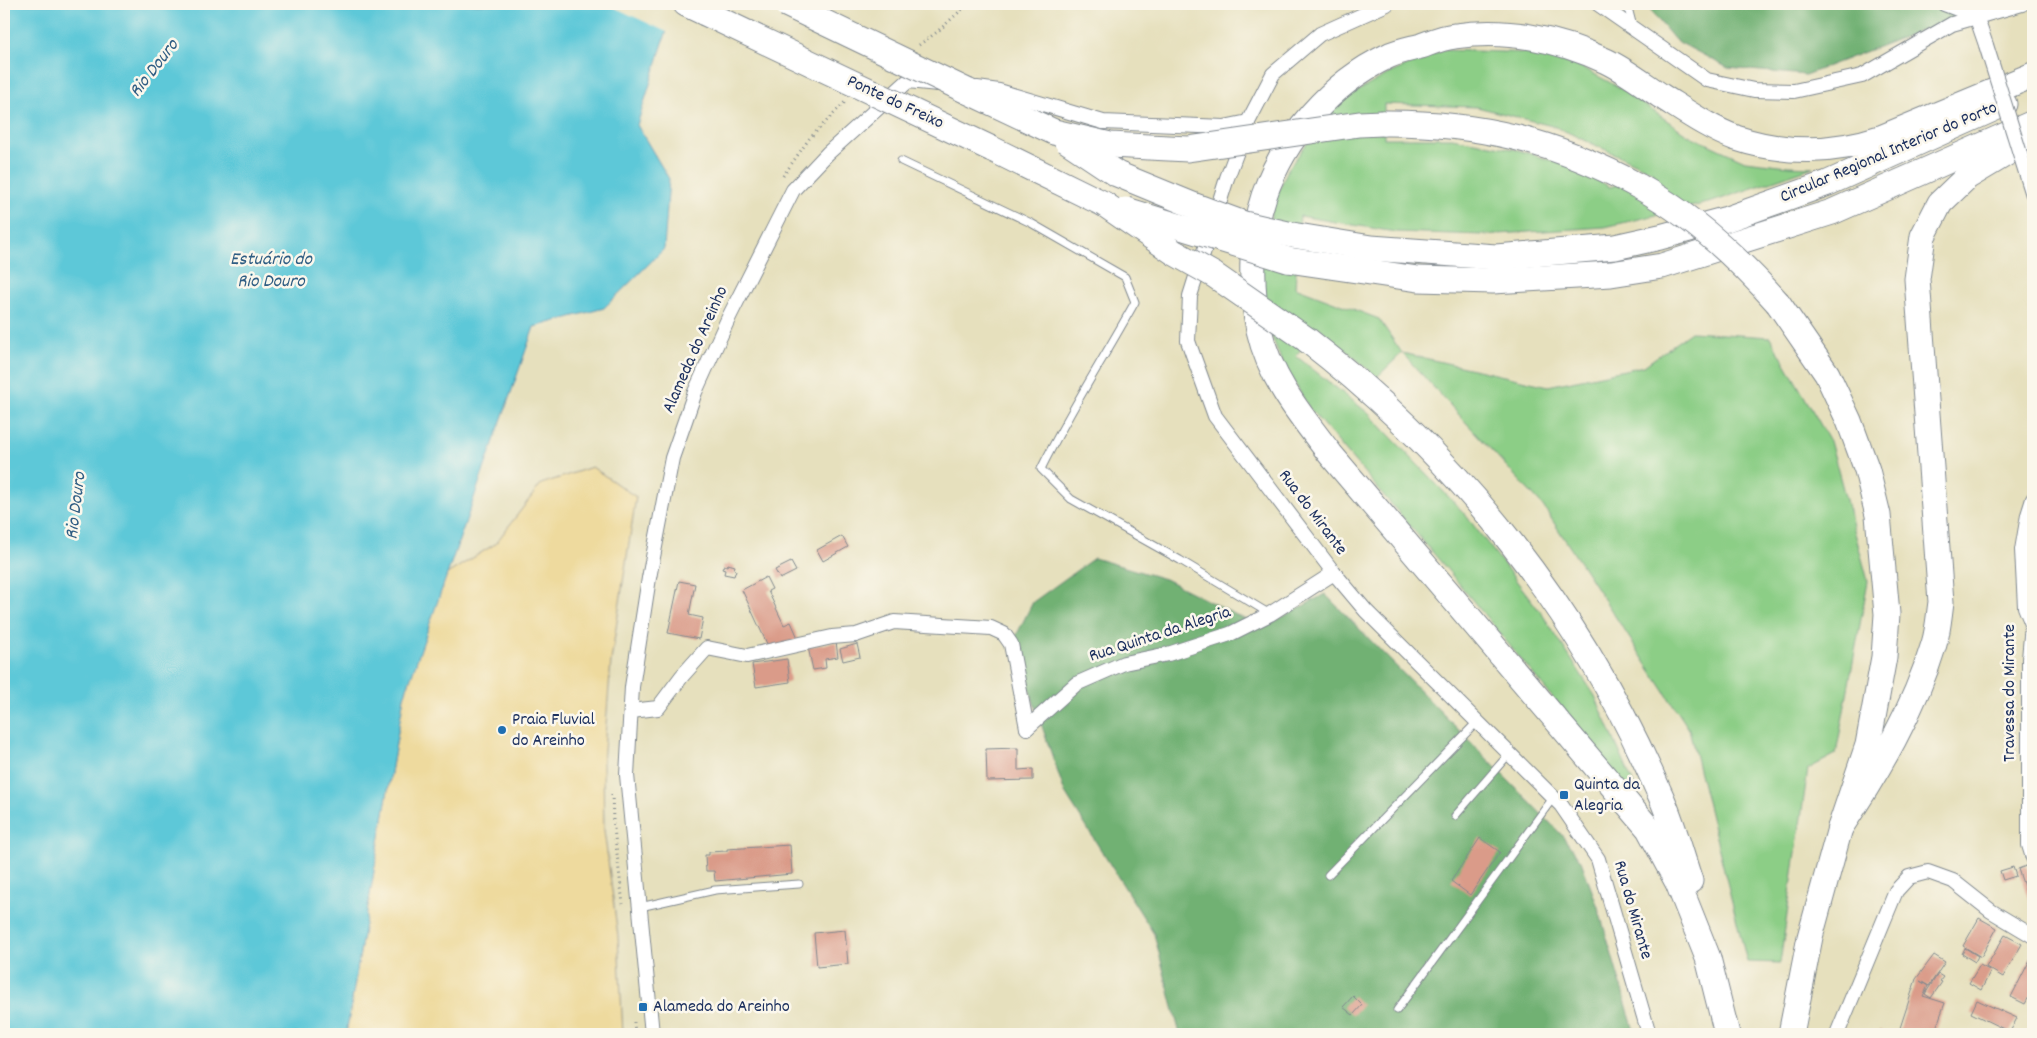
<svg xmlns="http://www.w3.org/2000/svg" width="2037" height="1038" viewBox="0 0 2037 1038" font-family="Dekko,sans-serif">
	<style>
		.green { fill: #8cce86; stroke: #547e72; fill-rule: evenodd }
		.forest { fill: #71b173; stroke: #467068 }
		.sand { fill: #eeda9e; stroke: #84847e }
		.water { fill: #5dc8d8; stroke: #3c7c9b }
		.pier { fill: #e6e0bd }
		.building { fill: #da9b89 }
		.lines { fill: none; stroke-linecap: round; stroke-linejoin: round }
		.lane-casing { stroke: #80888e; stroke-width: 9 }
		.street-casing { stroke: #80888e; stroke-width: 16 }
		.highway-casing { stroke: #80888e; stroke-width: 27 }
		.path { stroke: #80888e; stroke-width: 3; stroke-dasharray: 1 4; stroke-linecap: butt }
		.lane { stroke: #fff; stroke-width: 7 }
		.street { stroke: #fff; stroke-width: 14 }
		.highway { stroke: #fff; stroke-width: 25 }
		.street-bridge-casing { stroke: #80888e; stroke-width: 16; stroke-linecap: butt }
		.highway-bridge-casing { stroke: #80888e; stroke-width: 27; stroke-linecap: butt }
		.street-bridge { stroke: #fff; stroke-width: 14 }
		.highway-bridge { stroke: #fff; stroke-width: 25 }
		.poi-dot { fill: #1f6fb2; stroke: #fbf7ec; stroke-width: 2 }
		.labels { text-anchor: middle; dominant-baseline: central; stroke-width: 5; stroke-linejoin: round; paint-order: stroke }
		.street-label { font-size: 18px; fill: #1b2f5e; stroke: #fbf7ec }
		.poi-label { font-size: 18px; fill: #1b2f5e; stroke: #fbf7ec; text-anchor: start }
		.water-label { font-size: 19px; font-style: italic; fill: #2f5d83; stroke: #fbf7ec }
	</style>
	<rect width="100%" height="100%" fill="#fbf7ec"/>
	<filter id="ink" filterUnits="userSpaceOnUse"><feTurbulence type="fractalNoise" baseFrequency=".02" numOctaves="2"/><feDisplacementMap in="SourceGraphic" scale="10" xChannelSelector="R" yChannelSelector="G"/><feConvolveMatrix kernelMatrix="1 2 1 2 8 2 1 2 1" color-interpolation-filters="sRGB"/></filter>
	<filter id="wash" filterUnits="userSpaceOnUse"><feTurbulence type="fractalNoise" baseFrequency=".0096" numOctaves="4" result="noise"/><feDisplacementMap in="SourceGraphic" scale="20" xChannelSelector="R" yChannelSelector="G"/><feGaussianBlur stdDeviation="1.12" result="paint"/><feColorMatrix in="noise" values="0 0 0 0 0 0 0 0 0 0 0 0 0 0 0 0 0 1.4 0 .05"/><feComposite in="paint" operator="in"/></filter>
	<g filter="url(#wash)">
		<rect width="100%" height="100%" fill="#e6e0bd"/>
		<!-- green -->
		<path class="green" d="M1443 50 1534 53 1581 67 1620 88 1688 135 1745 161 1788 166 1813 167 1712 202 1605 227 1483 235 1395 232 1300 216 1295 287 1379 319 1402 353 1548 386 1644 366 1691 332 1770 337 1830 441 1868 581 1836 754 1808 769 1780 963 1747 962 1689 729 1543 506 1402 353 1377 377 1317 326 1296 356 1368 413 1464 513 1542 614 1595 696 1638 794 1630 792 1446 568 1309 408 1280 357 1272 337 1260 280 1273 205 1288 169 1337 103 1388 74ZM1384 104 1477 107 1556 127 1654 172 1610 187 1573 167 1518 150 1452 138H1384Z"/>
		<!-- forest -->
		<g class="forest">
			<polygon points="1645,4 1990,4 1805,75 1728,68 1675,40"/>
			<polygon points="1094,558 1165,579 1262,628 1325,594 1561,834 1581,861 1598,907 1635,1034 1180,1034 1154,934 1065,793 1013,642 1033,602"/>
		</g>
		<!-- sand -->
		<polygon class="sand" points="592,467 636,497 611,661 603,763 604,830 618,936 623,1034 346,1034 404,697 447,574 495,544 541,484"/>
		<!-- water -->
		<polygon class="water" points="4,4 684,4 669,24 637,125 669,179 664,249 604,308 534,327 404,697 346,1034 4,1034"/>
		<!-- pier -->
		<polygon class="pier" points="607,4 687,4 672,25 669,33"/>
		<g id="blocks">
			<!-- building -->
			<g class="building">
				<polygon points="842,536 848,547 823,561 817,550"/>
				<polygon points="791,562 796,571 780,579 775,570"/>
				<polygon points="728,564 735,566 734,569 736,570 734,576 724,574 725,570 722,569 724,565 727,566"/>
				<polygon points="766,577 772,589 768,591 784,625 791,622 799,640 769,648 742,590"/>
				<polygon points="679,581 695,584 689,615 703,618 699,639 668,633"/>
				<polygon points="836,642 838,657 825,659 826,668 813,670 808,647"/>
				<polygon points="857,644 860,657 843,661 840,649"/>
				<polygon points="787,659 790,682 756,687 752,664"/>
				<polygon points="1018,748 1018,770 1033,769 1033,780 987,781 986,749"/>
				<polygon points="1480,838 1500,852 1470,895 1451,881"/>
				<polygon points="790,845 792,874 715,881 714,871 706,871 705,855 709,855 709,852 727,851 727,849"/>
				<polygon points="2026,866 2033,885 2033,900 2029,901 2018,869"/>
				<polygon points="2013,867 2016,876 2003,880 2000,871"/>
				<polygon points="1979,918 1997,928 1981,957 1963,946"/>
				<polygon points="845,930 848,964 817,967 814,933"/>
				<polygon points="2005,935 2022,944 2003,977 1986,967"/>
				<polygon points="1965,948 1978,956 1975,962 1962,954"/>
				<polygon points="2033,954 2033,997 2030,995 2025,1004 2011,997"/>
				<polygon points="1934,955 1945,962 1929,986 1920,981 1928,986 1923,996 1945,1003 1935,1031 1943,1034 1898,1034 1916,979"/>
				<polygon points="1980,965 1991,971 1981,990 1969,983"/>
				<polygon points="1938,974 1943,977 1940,981 1942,982 1931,998 1925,994"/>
				<polygon points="1353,996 1362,1005 1353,1015 1343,1007"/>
				<polygon points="1977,1000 2017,1018 2010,1032 1971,1013"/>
				<polygon points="1880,1030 1890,1034 1878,1034"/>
			</g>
		</g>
	</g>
	<g filter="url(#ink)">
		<use href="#blocks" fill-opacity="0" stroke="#80888e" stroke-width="1"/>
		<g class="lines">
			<!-- lane casing -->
			<g class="lane-casing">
				<g id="lane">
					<polyline points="1627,4 1633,27"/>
					<polyline points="1976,4 1976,16"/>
					<path d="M901 161 1031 223 1125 277 1135 302C1104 358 1069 412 1041 469L1071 499 1180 560 1270 614"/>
					<polyline points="1455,816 1509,754"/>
					<polyline points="1328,875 1477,722"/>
					<polyline points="640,907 715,890 799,884"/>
					<polyline points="1397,1010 1553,798"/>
				</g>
			</g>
			<!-- street casing -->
			<g class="street-casing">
				<g id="street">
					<polyline points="1387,4 1320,34 1273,74 1248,122 1227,178 1190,296 1188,341 1215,416 1334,573 1366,611 1561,805 1598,859 1649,1034"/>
					<polyline points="1598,4 1707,80 1754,90 1794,91 1862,76 1952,24 2022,4"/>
					<polyline points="1944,4 1976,16"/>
					<polyline points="1976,16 1986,45"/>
					<polyline points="977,88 999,91 1103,122 1224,127 1248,122"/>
					<polyline points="2033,499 2028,515 2022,550 2025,607 2032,624 2029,659 2029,845 2033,858"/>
					<polyline points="631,711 658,708 682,676 707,648 747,656 832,637 856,635 894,622 991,628 1004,634 1011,644 1027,728"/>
					<polyline points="1027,728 1076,684 1124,663 1168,654 1230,634 1270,614 1334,573"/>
					<polyline points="652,1034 627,775 632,687 649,578 672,458 695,392 729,317 793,190 828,153 908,81 938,84"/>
					<polyline points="1837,1034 1896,891 1909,877 1928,872 1953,881 1991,911 2033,936"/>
				</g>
			</g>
			<!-- highway casing -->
			<g class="highway-casing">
				<g id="highway">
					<polyline points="686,4 705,13"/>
					<polyline points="967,91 1054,132"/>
					<path d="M1382 123C1478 122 1556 141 1640 187"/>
					<polyline points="992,149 1104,204"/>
					<polyline points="1292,235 1371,248 1496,257 1615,247 1660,237 1727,219 1828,183 2004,104"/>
					<polyline points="1288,260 1418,279 1493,281 1611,274 1662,266 1832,212 2033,123"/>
					<polyline points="1778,303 1827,374 1849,421 1867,470 1878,515 1887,614 1884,657 1868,745 1840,828 1810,937 1791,1034"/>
					<path d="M1306 339C1459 457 1582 613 1659 792 1672 820 1680 851 1690 881"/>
					<path d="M1840 828C1878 771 1914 710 1934 644 1938 631 1939 616 1941 602L1917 279 1923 236 1940 203 1967 177 2027 141"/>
					<path d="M1727 1034 1708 958 1678 883 1649 829 1331 455C1301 416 1270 379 1259 330 1250 288 1250 236 1264 196 1284 137 1331 83 1388 56 1398 51 1410 49 1421 46 1432 42 1443 37 1455 36 1506 28 1559 39 1606 61 1625 70 1643 84 1661 96 1685 111 1709 128 1736 138 1784 154 1835 153 1883 137L2033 75"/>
				</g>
			</g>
			<!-- path -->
			<g class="path">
				<polyline points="919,45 937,32 968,4"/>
				<polyline points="783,176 809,139 846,101"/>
				<polyline points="612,794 613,820 623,904"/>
				<polyline points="634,1022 635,1034"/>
			</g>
			<!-- lane -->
			<use href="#lane" class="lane"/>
			<!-- street -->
			<use href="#street" class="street"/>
			<!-- highway -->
			<use href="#highway" class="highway"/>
			<!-- street-bridge casing -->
			<g class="street-bridge-casing">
				<polyline id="street-bridge" points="1986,45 2033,195"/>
			</g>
			<!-- highway-bridge casing -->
			<g class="highway-bridge-casing">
				<g id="highway-bridge">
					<polyline points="786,4 967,91"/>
					<polyline points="705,13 992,149"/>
					<polyline points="1054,132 1110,145 1188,149 1359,124 1382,123"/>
					<polyline points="1066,140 1117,174 1195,206 1244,224 1292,235"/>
					<path d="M1640 187C1693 216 1738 258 1778 303"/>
					<polyline points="1104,204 1175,253 1214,275 1306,339"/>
					<polyline points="1126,210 1288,260"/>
				</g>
			</g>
			<!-- street-bridge -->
			<use href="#street-bridge" class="street-bridge"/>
			<!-- highway-bridge -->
			<use href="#highway-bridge" class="highway-bridge"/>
		</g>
	</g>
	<!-- markers -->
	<g class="poi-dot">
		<circle cx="502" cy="730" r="5"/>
		<rect x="1559" y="790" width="10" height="10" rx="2.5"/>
		<rect x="638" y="1002" width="10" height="10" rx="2.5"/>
	</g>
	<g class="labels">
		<!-- street labels -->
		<g class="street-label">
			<text transform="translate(895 103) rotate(25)">Ponte do Freixo</text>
			<text transform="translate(1889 153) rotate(-23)">Circular Regional Interior do Porto</text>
			<text transform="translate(696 350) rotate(-66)">Alameda do Areinho</text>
			<text transform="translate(1312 513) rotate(53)">Rua do Mirante</text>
			<text transform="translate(1160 635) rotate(-18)">Rua Quinta da Alegria</text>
			<text transform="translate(2010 693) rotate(-90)">Travessa do Mirante</text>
			<text transform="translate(1632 910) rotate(74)">Rua do Mirante</text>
		</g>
		<!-- poi labels -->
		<g class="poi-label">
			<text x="512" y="720">Praia Fluvial<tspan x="512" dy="21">do Areinho</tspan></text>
			<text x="1574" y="785">Quinta da<tspan x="1574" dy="21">Alegria</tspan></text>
			<text x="653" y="1007">Alameda do Areinho</text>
		</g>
		<!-- water labels -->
		<g class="water-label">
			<text transform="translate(155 69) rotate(-52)">Rio Douro</text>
			<text x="271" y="260">Estuário do<tspan x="271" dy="22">Rio Douro</tspan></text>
			<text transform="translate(77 506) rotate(-83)">Rio Douro</text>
		</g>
	</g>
	<!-- margin -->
	<rect width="2037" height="1038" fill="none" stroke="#fbf7ec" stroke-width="20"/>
</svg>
